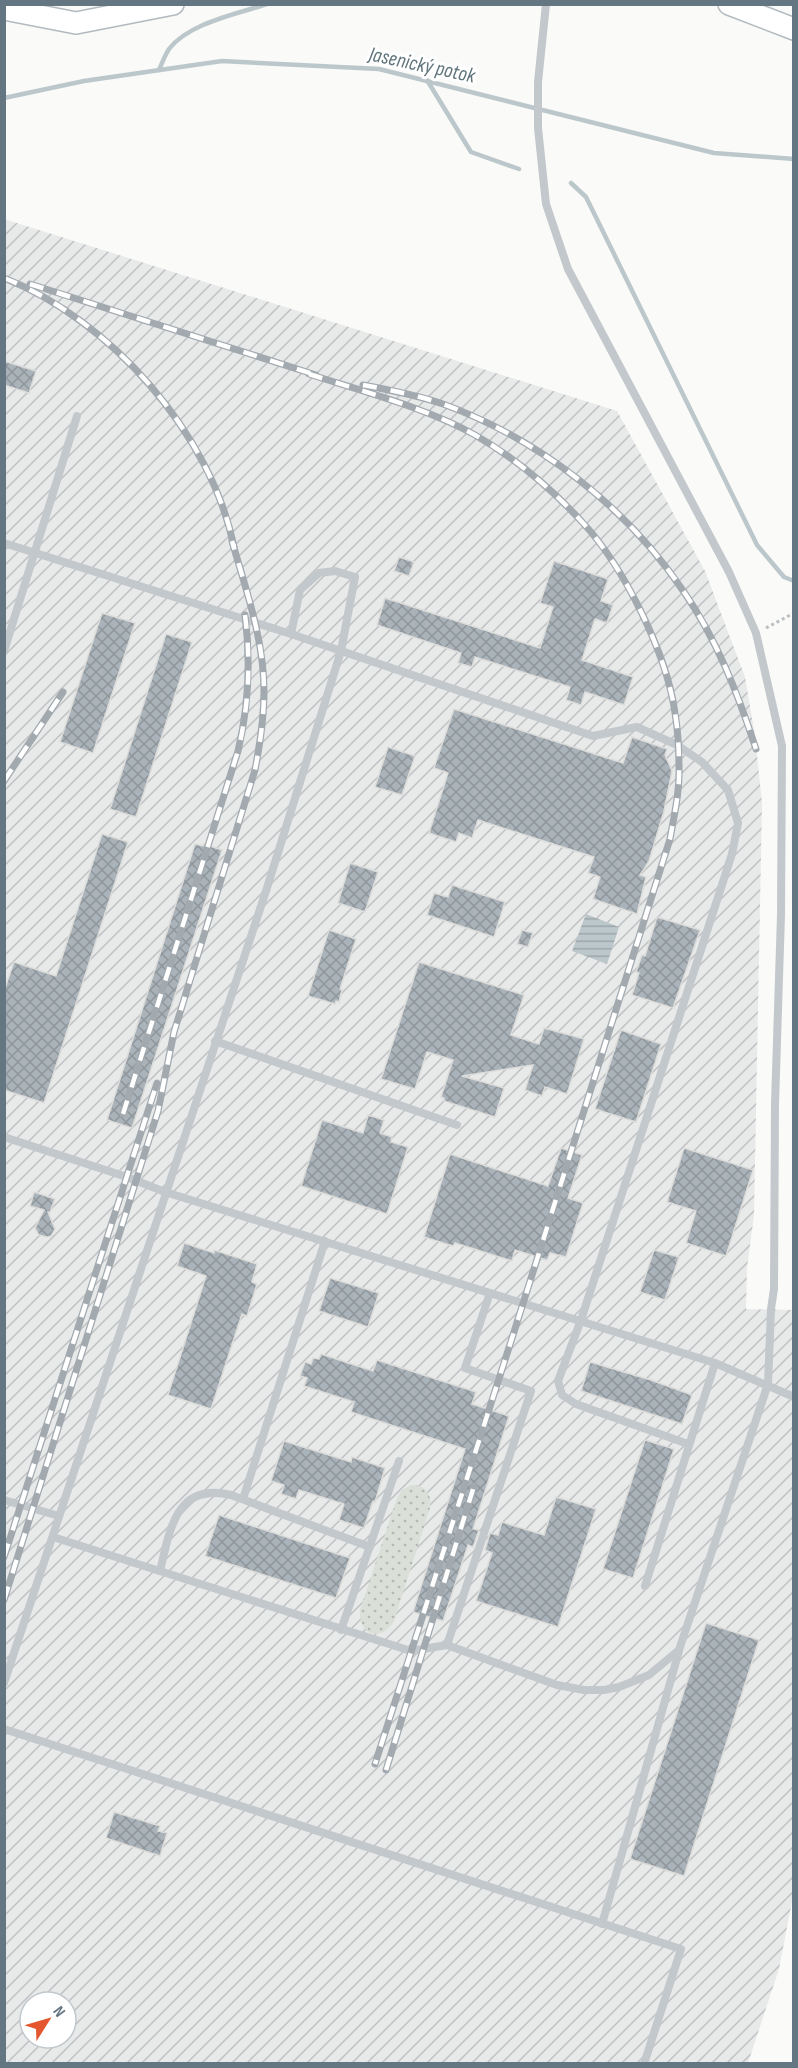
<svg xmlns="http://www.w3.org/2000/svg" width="798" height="2068" viewBox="0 0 798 2068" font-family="'Sofia Sans Condensed',sans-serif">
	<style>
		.industrial { fill: url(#industrial-furrows); fill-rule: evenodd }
		.grass { fill: url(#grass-dots) }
		.water { fill: url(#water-rules) }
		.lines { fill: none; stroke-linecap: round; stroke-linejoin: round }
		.stream { stroke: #bbc7cb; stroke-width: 4.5 }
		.building { fill: url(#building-cross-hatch); stroke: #dcdcda; stroke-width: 1.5 }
		.secondary-casing { stroke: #b3babf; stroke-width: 24 }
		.path { stroke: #bbbfc2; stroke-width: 3; stroke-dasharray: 3 3; stroke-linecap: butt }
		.lane { stroke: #c3c8cc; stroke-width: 8 }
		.secondary { stroke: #fff; stroke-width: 21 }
		.rail-casing { stroke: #a2aab0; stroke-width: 7 }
		.rail { stroke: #fff; stroke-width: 4.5; stroke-dasharray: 14; stroke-linecap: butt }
		.labels { text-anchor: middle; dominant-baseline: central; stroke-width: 6; stroke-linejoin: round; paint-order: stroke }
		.water-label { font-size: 21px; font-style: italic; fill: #60757c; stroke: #fff }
	</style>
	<defs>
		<pattern id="industrial-furrows" width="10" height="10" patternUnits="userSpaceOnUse" patternTransform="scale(1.5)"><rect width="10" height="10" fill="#e8e9e9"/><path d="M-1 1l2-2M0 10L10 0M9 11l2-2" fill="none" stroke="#c0c1c2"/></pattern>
		<pattern id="grass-dots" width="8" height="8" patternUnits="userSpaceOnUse" patternTransform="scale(1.5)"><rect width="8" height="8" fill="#dadfd7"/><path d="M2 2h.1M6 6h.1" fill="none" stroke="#b4b9b4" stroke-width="1.8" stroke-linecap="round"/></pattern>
		<pattern id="water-rules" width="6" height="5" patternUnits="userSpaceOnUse" patternTransform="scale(1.5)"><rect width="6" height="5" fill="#bbc7cb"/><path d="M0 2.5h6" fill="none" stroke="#9ca6aa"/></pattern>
		<pattern id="building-cross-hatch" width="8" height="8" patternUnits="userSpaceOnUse" patternTransform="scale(1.5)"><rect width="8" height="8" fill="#aab3b9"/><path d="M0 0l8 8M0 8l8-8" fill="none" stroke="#8e969c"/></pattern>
	</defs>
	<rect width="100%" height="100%" fill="#fafaf8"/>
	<!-- industrial -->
	<path class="industrial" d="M4 219 617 411 705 571 745 677 755 736 762 803 754 1215 747 1268 746 1309 794 1310 793 1896 779 1969 748 2063H5ZM30 2002H66V2038H30Z"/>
	<!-- grass -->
	<path class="grass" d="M411 1485C425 1485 432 1493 430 1508L394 1621C381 1643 358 1636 360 1610L397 1498 402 1490Z"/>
	<!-- water -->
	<polygon class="water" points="586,914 619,927 607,964 572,951"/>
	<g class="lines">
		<!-- stream -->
		<g class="stream">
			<path d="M159 70C162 63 165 55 169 49 189 23 237 14 267 4"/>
			<polyline points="427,80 471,152 519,169"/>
			<polyline points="4,98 84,81 222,61 379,69 714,153 794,159"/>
			<polyline points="571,183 586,197 757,545 784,577 794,581"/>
		</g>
	</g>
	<!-- building -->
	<g class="building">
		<polygon points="4,361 36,371 29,393 4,385"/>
		<polygon points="399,557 414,562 409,576 394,571"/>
		<polygon points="554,561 608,579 601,601 613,605 607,623 595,619 582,660 633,677 624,705 585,692 581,705 566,700 570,687 475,657 472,667 458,663 461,653 377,625 385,598 540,648 553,607 540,603"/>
		<polygon points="102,613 135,623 93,753 60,742"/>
		<polygon points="166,634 192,642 136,817 110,809"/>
		<polygon points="454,709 623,763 632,737 667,749 665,755 672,771 664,811 649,861 640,875 646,877 637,914 593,899 600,877 588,873 594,857 478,820 472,838 459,833 456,842 429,833 448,773 434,768"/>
		<polygon points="388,747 415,756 402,795 375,787"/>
		<polygon points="102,834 128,842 44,1103 4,1090 4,991 14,962 56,976"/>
		<polygon points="195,844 203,846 204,844 222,850 132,1128 107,1120"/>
		<polygon points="350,863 378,872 365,912 338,903"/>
		<polygon points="452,885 505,902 494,937 427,915 434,893 448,897"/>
		<polygon points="657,917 700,930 673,1008 632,995 639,973 636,972 642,955 645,956"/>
		<polygon points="329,930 356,939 340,989 342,990 339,1002 336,1001 335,1004 308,996"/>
		<polygon points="522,930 533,933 528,947 517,944"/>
		<polygon points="419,962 524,995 511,1035 539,1044 544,1028 584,1039 567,1094 545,1087 542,1096 525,1090 533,1065 462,1076 504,1088 495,1117 444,1101 444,1098 441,1097 453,1060 427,1052 415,1089 381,1079"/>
		<polygon points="621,1030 661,1044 636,1122 595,1109"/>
		<polygon points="368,1115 384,1120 380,1133 392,1137 391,1142 408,1147 387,1214 301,1186 322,1120 363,1133"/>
		<polygon points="561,1148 582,1155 568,1198 583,1203 566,1257 550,1253 547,1260 515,1250 512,1261 455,1243 453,1246 424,1237 450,1154 548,1186"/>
		<polygon points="684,1148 753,1170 726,1256 686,1243 696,1211 667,1202"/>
		<polygon points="34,1192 55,1199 50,1212 48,1212 55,1229 51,1236 47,1237 39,1235 35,1228 44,1210 30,1206"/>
		<polygon points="184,1243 214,1253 214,1250 257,1264 252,1282 257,1284 253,1297 247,1316 242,1314 211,1409 168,1395 206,1276 177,1266"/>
		<polygon points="654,1250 679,1257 665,1300 640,1292"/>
		<polygon points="330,1278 379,1293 368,1327 319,1311"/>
		<polygon points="321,1354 373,1371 377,1360 476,1392 472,1404 509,1416 473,1529 479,1530 473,1547 468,1545 443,1621 413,1612 465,1449 351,1412 354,1402 304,1386 307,1378 300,1376 305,1362 311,1364 313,1358 319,1359"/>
		<polygon points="590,1362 651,1380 692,1395 682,1424 581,1391"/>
		<polygon points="645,1440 674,1449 633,1578 603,1569"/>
		<polygon points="284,1441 351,1462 352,1457 385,1468 375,1502 373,1501 364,1528 339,1520 344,1504 299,1490 296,1499 281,1494 284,1485 271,1481"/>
		<polygon points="556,1497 596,1509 558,1627 476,1601 492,1553 485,1550 490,1533 498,1535 502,1522 544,1535"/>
		<polygon points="219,1515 350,1558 336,1598 205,1556"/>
		<polygon points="706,1623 759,1640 684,1876 630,1859"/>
		<polygon points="114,1812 160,1826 158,1831 167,1833 160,1856 106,1838"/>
	</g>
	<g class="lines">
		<!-- secondary casing -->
		<g class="secondary-casing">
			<g id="secondary">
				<polyline points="729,4 794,29"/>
				<polyline points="4,9 76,23 173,4"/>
			</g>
		</g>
		<!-- path -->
		<polyline class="path" points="766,628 794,613"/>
		<!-- lane -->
		<g class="lane">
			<polyline points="4,543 291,634 593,736 637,727 677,745 702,762 728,790 738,823 732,854 581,1320 558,1381 562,1395 576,1404 688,1444"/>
			<polyline points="4,651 77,416"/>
			<polyline points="215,1041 457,1125"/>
			<polyline points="4,1137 127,1177 165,1192 715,1363 794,1397"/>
			<polyline points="243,1499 325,1241"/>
			<polyline points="4,1500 59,1516"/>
			<polyline points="53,1537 411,1651 447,1645 557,1685 584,1690 604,1690 619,1687 649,1675 679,1650 768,1384 771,1309 774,1289 775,1104 781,915 782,746 756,633 729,572 568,269 546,204 538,128 538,82 546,4"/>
			<path d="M160 1571C170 1529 176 1482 231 1495L370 1547"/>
			<polyline points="645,1586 715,1363"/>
			<polyline points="341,1630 399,1461"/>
			<polyline points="447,1645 531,1391 465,1368 490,1293"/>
			<polyline points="4,1683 266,891 341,651 355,577 335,571 319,573 300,590 291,634"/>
			<polyline points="4,1729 681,1949 644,2064"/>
			<polyline points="602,1924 679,1651"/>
		</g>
		<!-- secondary -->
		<use href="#secondary" class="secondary"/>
		<!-- rail casing -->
		<g class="rail-casing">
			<g id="rail">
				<path d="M4 278C111 320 211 434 234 547"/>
				<polyline points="30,284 316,375"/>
				<path d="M309 374C361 391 427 408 475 435 515 458 552 489 583 523 624 567 667 654 675 713 678 731 679 749 679 767 680 791 674 816 670 839L514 1332 375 1764"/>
				<path d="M363 385C390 390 417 395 443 404 539 439 627 507 684 592 717 640 738 694 756 749"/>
				<polyline points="4,781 63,692"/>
				<path d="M123 1114 238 751C249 705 251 662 245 615"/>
				<polyline points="4,1557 157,1083"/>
				<path d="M4 1600 158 1111 174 1032 255 770C260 744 264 718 264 691 264 640 246 590 232 541"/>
				<polyline points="386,1770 474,1486"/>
			</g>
		</g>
		<!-- rail -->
		<use href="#rail" class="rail"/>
	</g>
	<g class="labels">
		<!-- water labels -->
		<g class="water-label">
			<text transform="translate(422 65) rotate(12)">Jasenický potok</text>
		</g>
	</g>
	<!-- border -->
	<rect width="798" height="2068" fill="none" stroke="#657683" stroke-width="12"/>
	<!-- north arrow -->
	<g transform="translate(48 2020) rotate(53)"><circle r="28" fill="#ffffff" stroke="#c1c8cd" stroke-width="1.5"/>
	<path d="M0-4.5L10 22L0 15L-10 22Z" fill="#e4572e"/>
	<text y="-9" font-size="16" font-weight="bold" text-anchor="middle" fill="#657683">N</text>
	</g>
</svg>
